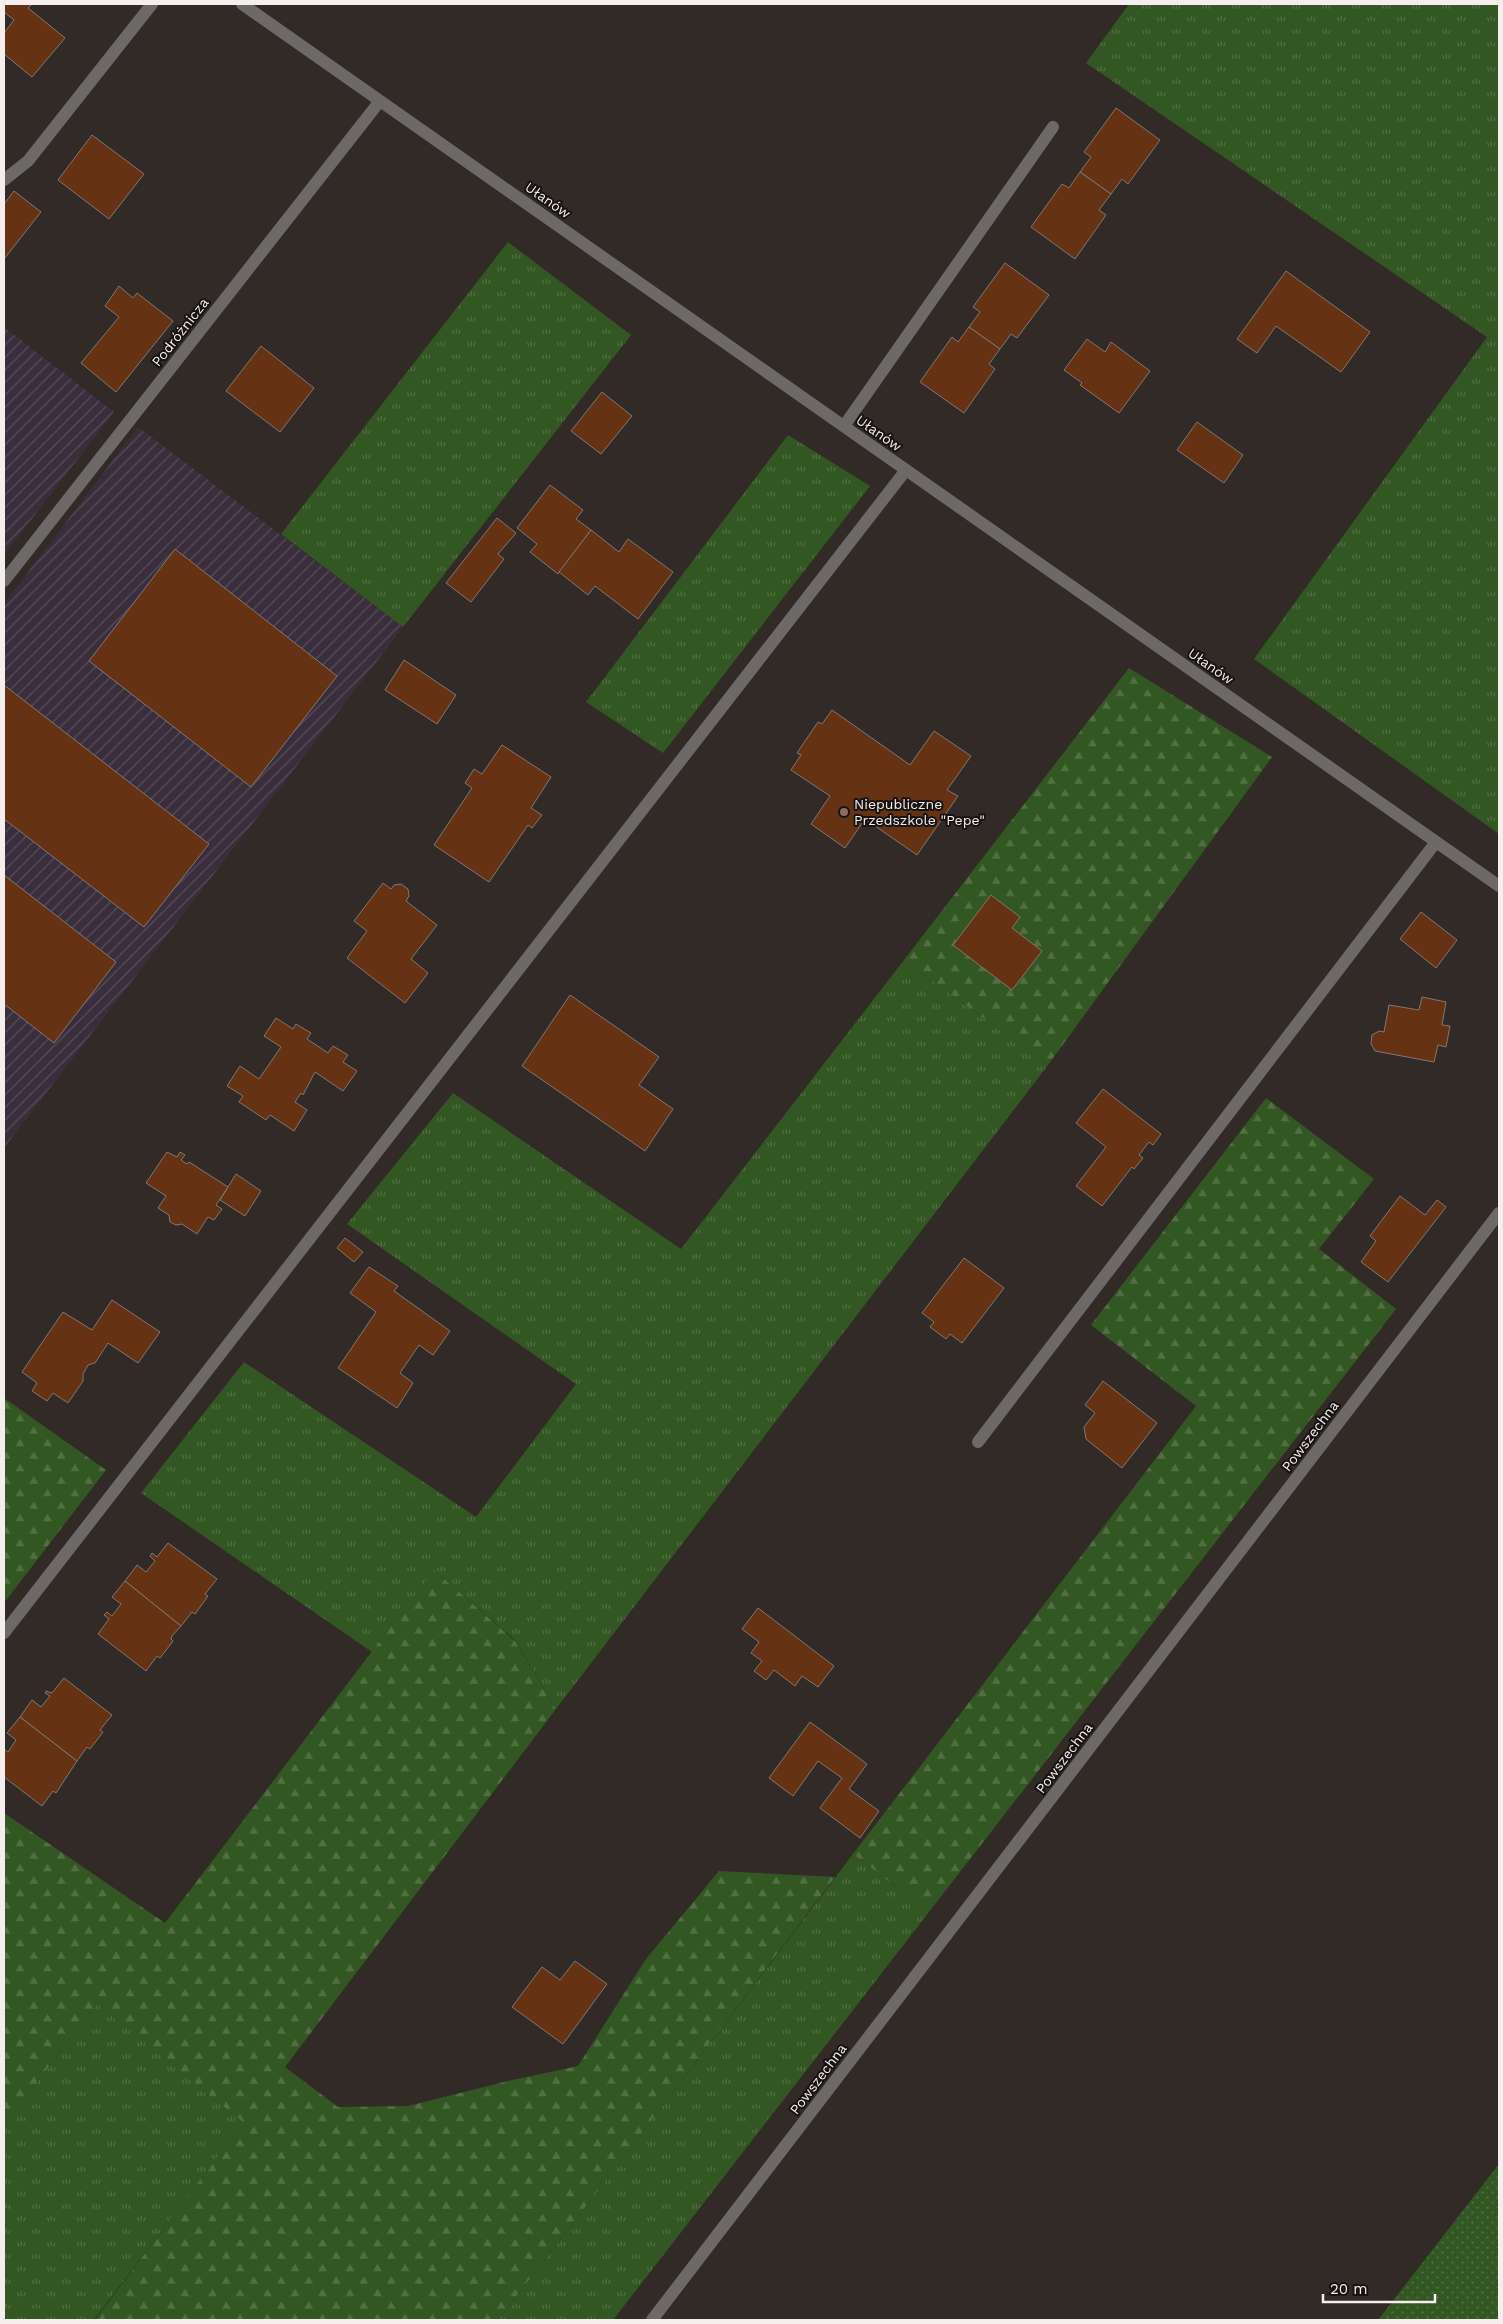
<svg xmlns="http://www.w3.org/2000/svg" width="1503" height="2324" viewBox="0 0 1503 2324" font-family="'Work Sans',sans-serif">
	<style>
		.industrial { fill: url(#industrial-furrows) }
		.grass { fill: url(#grass-tufts) }
		.forest { fill: url(#forest-firs) }
		.park { fill: url(#park-dots) }
		.building { fill: #653314; stroke: #817873 }
		.lines { fill: none; stroke-linecap: round; stroke-linejoin: round }
		.minor { stroke: #6e6969; stroke-width: 12 }
		.education-dot { fill: #8d6e63; stroke: #171312; stroke-width: 2 }
		.labels { text-anchor: middle; dominant-baseline: central; stroke-width: 4; stroke-linejoin: round; paint-order: stroke }
		.street-label { font-size: 14px; fill: #f4efec; stroke: #171312 }
		.poi-label { font-size: 14px; fill: #f4efec; stroke: #171312; text-anchor: start }
	</style>
	<defs>
		<pattern id="industrial-furrows" width="10" height="10" patternUnits="userSpaceOnUse" patternTransform="scale(1.25)"><rect width="10" height="10" fill="#3a2e3d"/><path d="M-1 1l2-2M0 10L10 0M9 11l2-2" fill="none" stroke="#574d59"/></pattern>
		<pattern id="grass-tufts" width="24" height="20" patternUnits="userSpaceOnUse" patternTransform="scale(1.25)"><rect width="24" height="20" fill="#335723"/><path d="M3 7l-1-3M5 7V3M7 7l1-3M15 17l-1-3M17 17v-4M19 17l1-3" fill="none" stroke="#516f43"/></pattern>
		<pattern id="forest-firs" width="22" height="20" patternUnits="userSpaceOnUse" patternTransform="scale(1.25)"><rect width="22" height="20" fill="#335723"/><path d="M5 1l3.5 6h-7zM16 11l3.5 6h-7z" fill="#516f43"/></pattern>
		<pattern id="park-dots" width="8" height="8" patternUnits="userSpaceOnUse" patternTransform="scale(1.25)"><rect width="8" height="8" fill="#335723"/><path d="M2 2h.1M6 6h.1" fill="none" stroke="#516f43" stroke-width="1.8" stroke-linecap="round"/></pattern>
	</defs>
	<rect width="100%" height="100%" fill="#312a26"/>
	<!-- industrial -->
	<g class="industrial">
		<polygon points="4,327 114,412 4,555"/>
		<polygon points="138,427 403,627 4,1148 4,604"/>
	</g>
	<!-- grass -->
	<g class="grass">
		<polygon points="1129,4 1499,4 1499,834 1254,659 1487,337 1086,63"/>
		<polygon points="508,242 631,335 403,627 281,534"/>
		<polygon points="788,435 870,486 663,753 586,702"/>
		<polygon points="904,960 1048,1065 556,1709 515,1640 435,1571 372,1652 141,1493 244,1362 476,1517 576,1384 347,1224 453,1093 681,1249"/>
		<polygon points="853,1854 929,1912 613,2320 498,2320 630,2149"/>
		<polygon points="97,2004 244,2122 94,2320 4,2320 4,2125"/>
	</g>
	<!-- forest -->
	<g class="forest">
		<polygon points="1129,668 1272,757 1048,1065 904,960"/>
		<polygon points="1266,1098 1374,1179 1319,1249 1396,1309 929,1912 853,1854 1196,1406 1091,1325"/>
		<polygon points="4,1398 106,1470 4,1603"/>
		<polygon points="434,1570 515,1641 556,1709 285,2067 338,2107 408,2106 508,2081 578,2066 646,1959 719,1871 835,1877 630,2149 498,2320 95,2320 243,2122 97,2004 4,2125 4,1813 165,1923"/>
	</g>
	<!-- park -->
	<polygon class="park" points="1499,2164 1499,2320 1378,2320"/>
	<!-- building -->
	<g class="building">
		<polygon points="4,4 32,4 28,8 65,38 32,77 4,54 4,33 14,20 4,12"/>
		<polygon points="1116,108 1160,140 1128,184 1122,179 1111,194 1080,172 1091,157 1084,152"/>
		<polygon points="92,135 144,174 109,219 58,180"/>
		<polygon points="1080,172 1111,194 1099,210 1106,215 1075,259 1031,227 1062,184 1069,188"/>
		<polygon points="14,191 41,212 4,259 4,204"/>
		<polygon points="1005,263 1049,295 1017,338 1011,334 1000,349 969,327 980,312 973,307"/>
		<polygon points="1286,271 1370,332 1341,372 1276,326 1257,353 1237,339"/>
		<polygon points="119,286 133,298 137,293 173,321 116,392 81,363 119,317 105,306"/>
		<polygon points="969,327 1000,349 989,364 995,369 964,413 920,382 952,337 958,342"/>
		<polygon points="1087,339 1105,352 1111,342 1150,371 1119,413 1080,385 1082,383 1064,370"/>
		<polygon points="261,346 314,388 280,432 226,391"/>
		<polygon points="602,392 632,416 601,454 571,431"/>
		<polygon points="1197,422 1243,455 1224,483 1177,450"/>
		<polygon points="550,485 583,510 576,519 591,530 558,574 530,552 537,544 517,528"/>
		<polygon points="497,518 516,533 498,554 504,559 471,602 446,583"/>
		<polygon points="591,530 619,552 628,539 673,572 638,619 595,586 588,595 559,572"/>
		<polygon points="175,549 337,676 251,787 89,661"/>
		<polygon points="404,660 456,695 437,724 385,690"/>
		<polygon points="4,685 209,844 144,927 4,819"/>
		<polygon points="832,710 910,765 934,731 971,756 947,790 958,796 917,855 865,819 845,848 811,824 830,796 791,770 801,755 797,753 818,722 822,724"/>
		<polygon points="502,745 551,777 531,808 542,815 532,828 528,825 489,882 434,845 472,788 465,783 474,769 482,774"/>
		<polygon points="4,875 116,962 54,1043 4,1004"/>
		<polygon points="383,883 391,889 394,885 401,884 408,889 409,896 406,901 437,925 411,959 428,973 405,1003 347,958 367,931 354,921"/>
		<polygon points="991,895 1020,917 1012,928 1042,951 1012,990 953,945"/>
		<polygon points="1421,912 1457,940 1436,968 1400,939"/>
		<polygon points="570,995 659,1057 639,1085 673,1109 645,1151 522,1066"/>
		<polygon points="1422,997 1446,1002 1442,1025 1450,1026 1446,1047 1438,1045 1434,1062 1375,1051 1371,1044 1372,1035 1379,1031 1384,1032 1389,1005 1419,1010"/>
		<polygon points="276,1018 293,1029 296,1024 311,1033 307,1039 328,1053 333,1046 348,1055 343,1062 357,1071 343,1091 315,1072 303,1095 301,1093 295,1102 307,1110 294,1131 270,1115 266,1120 239,1102 243,1096 227,1086 240,1066 259,1079 281,1047 264,1036"/>
		<polygon points="1103,1089 1161,1134 1153,1145 1149,1142 1139,1155 1143,1158 1134,1169 1132,1167 1102,1206 1076,1186 1106,1147 1076,1123"/>
		<polygon points="167,1152 177,1157 180,1152 185,1155 181,1160 187,1164 189,1162 228,1187 216,1205 222,1209 214,1220 208,1217 197,1234 182,1224 176,1225 170,1222 169,1215 158,1208 166,1196 146,1183"/>
		<polygon points="236,1174 261,1191 245,1216 220,1200"/>
		<polygon points="1400,1196 1425,1215 1437,1200 1446,1207 1388,1282 1361,1262 1376,1241 1370,1236"/>
		<polygon points="345,1238 363,1252 354,1262 337,1248"/>
		<polygon points="964,1258 1004,1288 962,1343 950,1334 946,1339 930,1327 934,1322 922,1313"/>
		<polygon points="369,1267 398,1286 394,1291 450,1331 433,1355 419,1345 400,1373 413,1383 397,1408 338,1368 376,1312 350,1293"/>
		<polygon points="112,1300 160,1332 138,1363 108,1343 95,1363 88,1365 83,1374 83,1381 68,1403 53,1393 47,1401 32,1391 37,1383 22,1372 63,1312 92,1330"/>
		<polygon points="1103,1381 1157,1423 1122,1468 1086,1439 1084,1427 1095,1413 1085,1405"/>
		<polygon points="168,1543 217,1579 205,1594 208,1596 195,1614 192,1612 181,1626 125,1581 137,1565 146,1572 155,1561 150,1556 152,1553 157,1557"/>
		<polygon points="125,1581 181,1626 172,1636 171,1639 173,1641 160,1658 157,1656 146,1671 98,1634 109,1619 104,1615 107,1612 112,1616 121,1604 112,1597"/>
		<polygon points="758,1608 834,1666 818,1687 802,1676 795,1686 774,1670 766,1680 754,1671 762,1661 751,1653 759,1642 742,1629"/>
		<polygon points="64,1678 112,1715 100,1730 103,1732 90,1749 87,1747 77,1761 20,1717 32,1700 41,1707 50,1696 45,1693 46,1691 52,1693"/>
		<polygon points="20,1717 77,1761 56,1793 53,1791 42,1806 4,1777 4,1749 8,1752 16,1740 7,1733"/>
		<polygon points="810,1722 867,1764 849,1789 879,1811 860,1838 820,1808 842,1778 818,1761 793,1796 769,1778"/>
		<polygon points="575,1961 607,1984 563,2044 512,2007 542,1967 560,1980"/>
	</g>
	<g class="lines">
		<!-- minor -->
		<g class="minor">
			<polyline points="242,4 1499,886"/>
			<polyline points="4,180 28,161 152,4"/>
			<polyline points="844,426 1053,127"/>
			<polyline points="4,581 380,101"/>
			<polyline points="978,1442 1436,842"/>
			<polyline points="4,1633 906,470"/>
			<polyline points="652,2320 1499,1213"/>
		</g>
	</g>
	<!-- markers -->
	<circle class="education-dot" cx="844" cy="812" r="5"/>
	<g class="labels">
		<!-- street labels -->
		<g class="street-label">
			<text transform="translate(548 200) rotate(35)">Ułanów</text>
			<text transform="translate(180 332) rotate(-52)">Podróżnicza</text>
			<text transform="translate(879 433) rotate(35)">Ułanów</text>
			<text transform="translate(1211 666) rotate(35)">Ułanów</text>
			<text transform="translate(1310 1436) rotate(-53)">Powszechna</text>
			<text transform="translate(1064 1758) rotate(-53)">Powszechna</text>
			<text transform="translate(818 2079) rotate(-53)">Powszechna</text>
		</g>
		<!-- poi labels -->
		<g class="poi-label">
			<text x="854" y="804">Niepubliczne<tspan x="854" dy="16">Przedszkole "Pepe"</tspan></text>
		</g>
	</g>
	<!-- border -->
	<rect width="1503" height="2324" fill="none" stroke="#f4efec" stroke-width="10"/>
	<!-- scale -->
	<path d="M1323 2294v8h112v-8" fill="none" stroke="#f4efec" stroke-width="2.5"/>
	<text x="1330" y="2294" font-size="15" fill="#f4efec" stroke="#171312" stroke-width="4" paint-order="stroke">20 m</text>
</svg>
